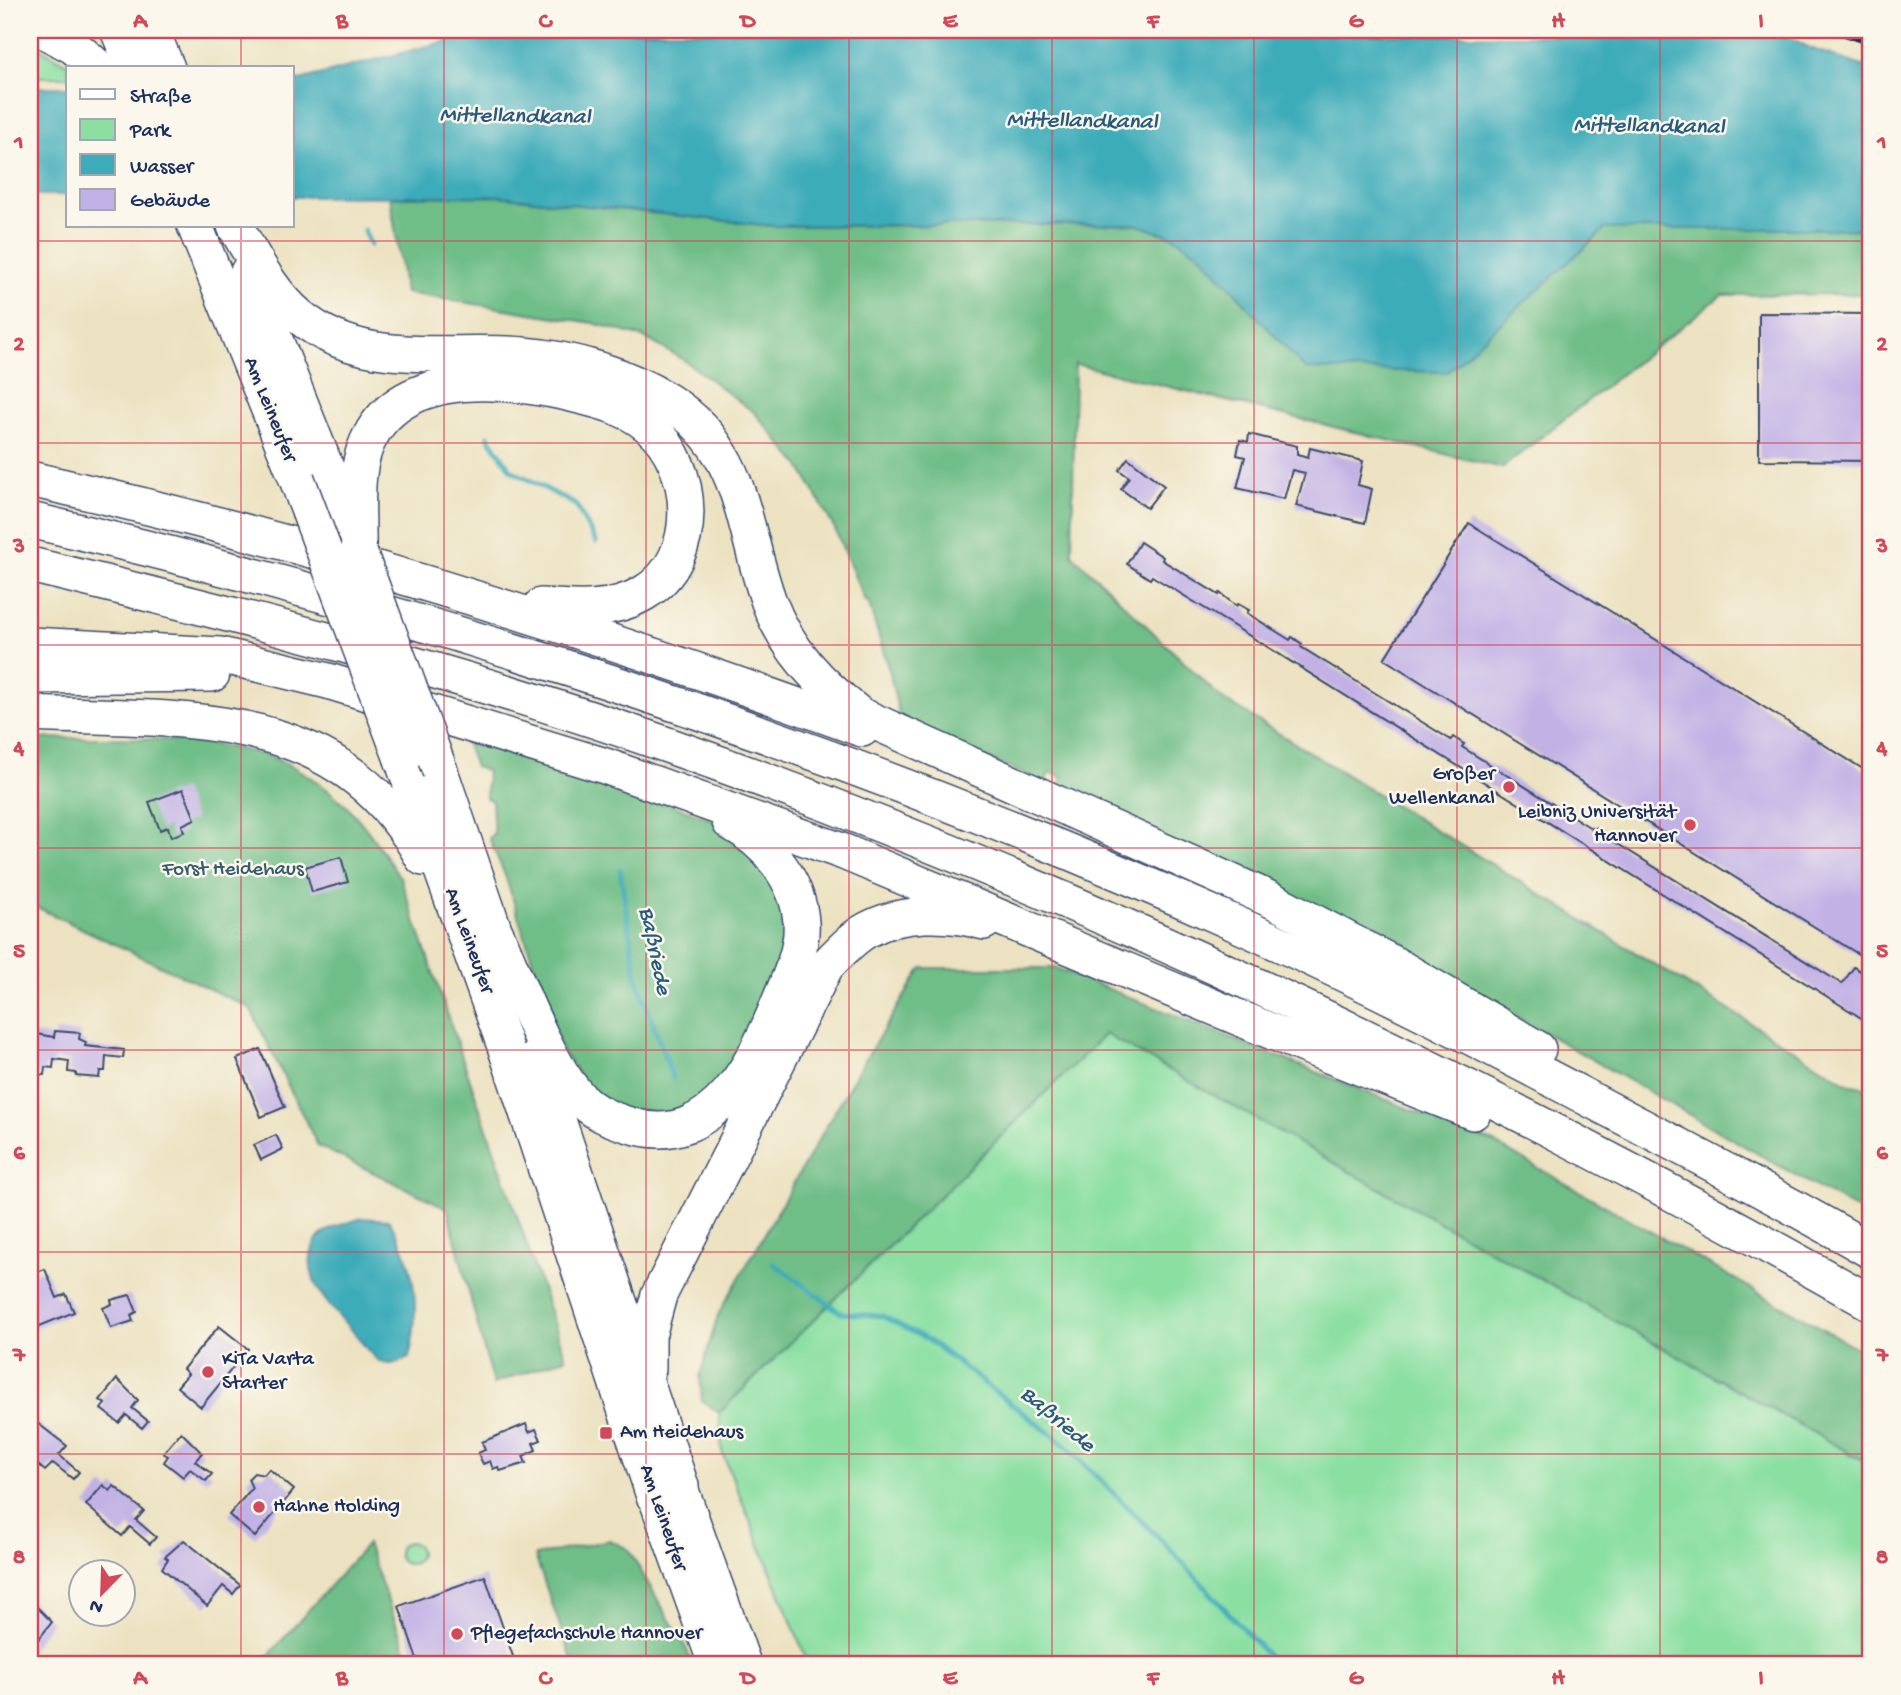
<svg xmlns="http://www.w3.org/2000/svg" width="1901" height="1695" viewBox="0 0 1901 1695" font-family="'Gochi Hand',sans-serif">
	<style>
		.green { fill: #8adfa1; stroke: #528780; stroke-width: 2 }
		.forest { fill: #6fbe87; stroke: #457672; stroke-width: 2 }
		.water { fill: #3dacb9; stroke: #2c6e8c; stroke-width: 2 }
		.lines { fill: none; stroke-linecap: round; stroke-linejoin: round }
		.stream { stroke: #3dacb9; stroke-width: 5 }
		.building { fill: #c1b1e5 }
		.major-casing { stroke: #3a4a6d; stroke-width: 35 }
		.highway-casing { stroke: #3a4a6d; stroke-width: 38 }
		.major { stroke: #fff; stroke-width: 32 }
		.highway { stroke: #fff; stroke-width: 35 }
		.rail-casing { stroke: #1b2f5e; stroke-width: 8 }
		.rail { stroke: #fbf7ec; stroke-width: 5; stroke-dasharray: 16; stroke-linecap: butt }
		.highway-bridge-casing { stroke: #3a4a6d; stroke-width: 38; stroke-linecap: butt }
		.highway-bridge { stroke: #fff; stroke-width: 35 }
		.grid { fill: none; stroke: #d1495b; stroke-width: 2; stroke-opacity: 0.55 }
		.poi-dot { fill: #d1495b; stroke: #fbf7ec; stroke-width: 2.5 }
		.labels { text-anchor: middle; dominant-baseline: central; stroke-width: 5; stroke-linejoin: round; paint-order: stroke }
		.street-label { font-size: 21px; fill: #1b2f5e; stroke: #fbf7ec }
		.poi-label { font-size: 21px; fill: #1b2f5e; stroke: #fbf7ec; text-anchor: start }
		.park-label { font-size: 21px; fill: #375b6f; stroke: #fbf7ec }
		.water-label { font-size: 23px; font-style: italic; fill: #275b7e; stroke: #fbf7ec }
		.neatline { fill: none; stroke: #d1495b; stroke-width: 2.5 }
		.grid-label { font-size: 23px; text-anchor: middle; font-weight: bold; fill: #d1495b }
	</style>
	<rect width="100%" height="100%" fill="#fbf7ec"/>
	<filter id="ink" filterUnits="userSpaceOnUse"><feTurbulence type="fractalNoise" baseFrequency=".0143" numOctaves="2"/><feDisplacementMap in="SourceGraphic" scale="14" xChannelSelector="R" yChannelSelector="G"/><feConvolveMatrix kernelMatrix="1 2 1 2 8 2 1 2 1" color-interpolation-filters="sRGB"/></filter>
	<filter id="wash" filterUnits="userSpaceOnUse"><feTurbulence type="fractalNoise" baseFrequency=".00686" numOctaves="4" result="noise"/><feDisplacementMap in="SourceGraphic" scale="28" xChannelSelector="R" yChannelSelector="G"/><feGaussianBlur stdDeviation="1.57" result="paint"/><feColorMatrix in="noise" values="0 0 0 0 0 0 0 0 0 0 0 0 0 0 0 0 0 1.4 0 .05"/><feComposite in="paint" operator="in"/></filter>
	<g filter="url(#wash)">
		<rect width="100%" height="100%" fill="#ece2c1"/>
		<!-- green -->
		<g class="green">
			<polygon points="30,42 73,68 68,68 68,77 30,77"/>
			<polygon points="1105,1034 1871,1465 1871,1665 809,1665 722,1452 719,1413"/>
			<circle cx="409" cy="1553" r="11"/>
		</g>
		<!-- forest -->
		<g class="forest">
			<polygon points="498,196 773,226 1135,224 1174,237 1202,256 1305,368 1447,372 1605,229 1871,229 1871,294 1722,295 1502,468 1075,364 1072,554 1221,698 1851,1085 1871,1088 1871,1218 1436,971 1059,788 1062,777 1050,772 1045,782 901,723 889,670 868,601 865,601 835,529 800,466 755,413 681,358 643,337 593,323 405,293 390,197"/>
			<polygon points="480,738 715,820 786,894 784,965 722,1087 675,1113 624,1111 589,1089 562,1051 505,875 489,838 494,833 492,801 486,798 487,771 475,767 466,742 477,746"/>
			<path d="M30 739C103 737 205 735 274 758 301 768 333 792 353 813 371 832 385 857 400 877L566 1358 493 1384 447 1208 318 1146 250 1008 30 904Z"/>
			<polygon points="922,968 1056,968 1492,1142 1871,1356 1871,1465 1105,1034 719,1413 702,1401 700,1376 718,1315 858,1071"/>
			<polygon points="609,1540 628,1549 686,1648 693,1665 574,1665 535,1556"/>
			<polygon points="367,1544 411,1665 260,1665"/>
		</g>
		<!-- water -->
		<g class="water">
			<polygon points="488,30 1789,37 1810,48 1871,69 1871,229 1605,229 1447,372 1305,369 1202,256 1174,237 1135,224 773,226 498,196 292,197 292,82"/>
			<rect x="30" y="87" width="38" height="108"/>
			<path d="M362 1218 389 1220C416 1263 421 1309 409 1358 376 1377 368 1346 350 1328 330 1307 299 1277 315 1243 322 1228 348 1223 362 1218Z"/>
		</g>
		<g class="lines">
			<!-- stream -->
			<g class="stream">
				<polyline points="364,230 370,245"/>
				<polyline points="488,436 511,470 576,505 596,542"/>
				<polyline points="620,869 637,979 673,1079"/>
				<polyline points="773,1263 841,1313 882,1316 928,1340 1064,1444 1173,1552 1276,1665"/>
			</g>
		</g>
		<g id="blocks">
			<!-- building -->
			<g class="building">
				<polygon points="1759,313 1871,314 1871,461 1759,460"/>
				<polygon points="1249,434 1297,446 1297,454 1308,457 1310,448 1363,461 1358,485 1372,489 1365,523 1296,506 1305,473 1292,470 1284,499 1237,488 1245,457 1237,455 1240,440 1248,442"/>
				<polygon points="1128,458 1164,486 1147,508 1121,489 1129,477 1119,470"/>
				<polygon points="1469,523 1871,774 1871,962 1384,659"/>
				<polygon points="1140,542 1163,557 1162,560 1219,595 1220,593 1236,606 1238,604 1249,610 1247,613 1290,640 1292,637 1302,644 1301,647 1451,740 1453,737 1464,744 1462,747 1594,830 1596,827 1607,834 1605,836 1842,984 1854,967 1871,978 1871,1024 1258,641 1152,576 1150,579 1127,564"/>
				<polygon points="183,789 195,819 182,825 184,832 171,837 168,827 160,830 149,802"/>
				<polygon points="341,857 348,882 312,892 305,867"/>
				<polygon points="55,1031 80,1033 79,1039 86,1042 85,1046 124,1050 123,1058 106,1056 105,1071 100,1071 99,1078 76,1076 76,1073 68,1072 69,1061 54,1059 53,1068 45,1067 44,1075 30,1074 30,1033 54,1037"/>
				<polygon points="260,1049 285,1107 261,1117 237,1059"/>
				<polygon points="276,1135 283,1149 261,1160 254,1145"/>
				<polygon points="30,1153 36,1153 36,1184 30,1183"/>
				<polygon points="30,1269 32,1274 45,1269 57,1298 66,1294 74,1312 30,1330"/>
				<polygon points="130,1295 137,1312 131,1315 133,1321 111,1328 103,1308 112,1304 111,1300"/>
				<polygon points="219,1326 248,1349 201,1407 177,1387 188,1374 183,1369"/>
				<polygon points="117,1379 138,1400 132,1408 148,1421 142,1428 126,1415 119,1423 101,1409 105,1404 100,1400"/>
				<polygon points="36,1422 67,1446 59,1455 79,1472 73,1479 53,1463 45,1471 30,1458 30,1424 33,1426"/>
				<polygon points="526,1424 529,1432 536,1429 541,1440 533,1443 536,1450 523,1456 526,1463 500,1471 498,1467 493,1469 490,1461 483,1464 478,1453 485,1450 482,1442"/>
				<polygon points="181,1432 202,1453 195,1461 212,1474 206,1481 190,1469 183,1477 164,1462 168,1456 163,1453"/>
				<polygon points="269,1469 294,1490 255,1537 229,1515 252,1488 248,1479 254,1473 264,1475"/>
				<polygon points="103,1485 110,1491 114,1486 144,1511 136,1520 156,1537 150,1544 130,1527 122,1536 86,1505"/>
				<polygon points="184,1540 240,1585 233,1594 223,1586 207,1606 162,1568 168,1559 165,1557"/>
				<polygon points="485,1576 515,1662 505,1665 419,1665 399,1606"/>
				<polygon points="30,1600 52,1622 30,1650"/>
			</g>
		</g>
	</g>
	<g filter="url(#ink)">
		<use href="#blocks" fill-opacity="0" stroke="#3a4a6d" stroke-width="2"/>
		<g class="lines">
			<!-- major casing -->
			<g class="major-casing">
				<g id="major">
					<polyline points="681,1486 745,1665"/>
					<polyline points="654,1496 715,1665"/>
				</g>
			</g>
			<!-- highway casing -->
			<g class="highway-casing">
				<g id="highway">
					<polyline points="43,30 73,46 99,68"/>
					<polyline points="118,30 134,68"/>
					<polyline points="151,30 167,68"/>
					<polyline points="195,226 297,479"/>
					<path d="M235 226C253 256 271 293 299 316 363 370 446 348 523 355 573 359 625 374 668 401 745 449 741 525 769 602 787 650 821 685 860 715L1274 901 1394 964 1538 1049"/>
					<polyline points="248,272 352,533"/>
					<path d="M30 479C313 542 590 630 862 729"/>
					<path d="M30 520C442 616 845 749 1232 922 1356 977 1478 1040 1599 1104 1690 1152 1782 1199 1871 1251"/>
					<path d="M358 549C359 516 353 474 367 443 400 368 502 379 567 393 596 400 626 406 649 426 696 466 702 559 644 593 612 612 576 609 541 606"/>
					<path d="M30 565C240 615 451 670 656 741 1079 889 1482 1082 1871 1303"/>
					<polyline points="30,645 220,655 328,681 605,766 844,852 1311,1048 1473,1112"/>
					<polyline points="30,676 212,674"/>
					<path d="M30 714C183 721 337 703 423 858"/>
					<polyline points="402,759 506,1049 654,1496"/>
					<polyline points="440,771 504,959"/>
					<path d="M497 936C517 980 547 1063 578 1096 593 1113 612 1120 633 1126 714 1150 757 1059 781 998 791 974 803 948 801 922 798 879 766 842 730 822"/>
					<polyline points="537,1058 681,1486"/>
					<path d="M648 1369V1336L659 1295 826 966C838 954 852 938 867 930 900 911 949 912 984 922"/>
				</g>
			</g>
			<!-- major -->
			<use href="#major" class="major"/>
			<!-- highway -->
			<use href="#highway" class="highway"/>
			<!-- rail casing -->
			<g class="rail-casing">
				<polyline id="rail" points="1836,30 1871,42"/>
			</g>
			<!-- rail -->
			<use href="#rail" class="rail"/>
			<!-- highway-bridge casing -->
			<g class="highway-bridge-casing">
				<g id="highway-bridge">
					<polyline points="297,479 402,759"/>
					<polyline points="358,549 440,771"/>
				</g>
			</g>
			<!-- highway-bridge -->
			<use href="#highway-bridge" class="highway-bridge"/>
		</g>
	</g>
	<!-- grid -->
	<path class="grid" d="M241 30V68M444 30V1665M646 30V1665M849 30V1665M1052 30V1665M1254 30V1665M1457 30V1665M1660 30V1665M241 226V1665M30 241H1871M30 443H1871M30 645H1871M30 848H1871M30 1050H1871M30 1252H1871M30 1454H1871"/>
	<!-- markers -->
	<g class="poi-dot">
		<circle cx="1509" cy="787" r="7"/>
		<circle cx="1690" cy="825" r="7"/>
		<circle cx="208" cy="1372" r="7"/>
		<rect x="599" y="1426" width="14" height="14" rx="3.5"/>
		<circle cx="259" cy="1507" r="7"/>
		<circle cx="457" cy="1634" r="7"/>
	</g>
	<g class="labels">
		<!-- street labels -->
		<g class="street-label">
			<text transform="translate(269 410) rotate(68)">Am Leineufer</text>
			<text transform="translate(468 941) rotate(70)">Am Leineufer</text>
			<text transform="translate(662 1518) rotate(71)">Am Leineufer</text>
		</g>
		<!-- poi labels -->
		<g class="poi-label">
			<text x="1495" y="775" text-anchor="end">Großer<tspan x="1495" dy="24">Wellenkanal</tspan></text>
			<text x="1676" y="813" text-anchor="end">Leibniz Universität<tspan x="1676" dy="24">Hannover</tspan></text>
			<text x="222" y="1360">KiTa Varta<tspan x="222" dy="24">Starter</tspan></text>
			<text x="620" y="1433">Am Heidehaus</text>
			<text x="273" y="1507">Hahne Holding</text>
			<text x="471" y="1634">Pflegefachschule Hannover</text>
		</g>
		<!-- park labels -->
		<g class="park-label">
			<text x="233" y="870">Forst Heidehaus</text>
		</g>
		<!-- water labels -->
		<g class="water-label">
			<text transform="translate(515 117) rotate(1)">Mittellandkanal</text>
			<text transform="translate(1082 122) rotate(1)">Mittellandkanal</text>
			<text transform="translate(1649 127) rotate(1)">Mittellandkanal</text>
			<text transform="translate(654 951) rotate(78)">Baßriede</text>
			<text transform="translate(1057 1420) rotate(40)">Baßriede</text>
		</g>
	</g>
	<!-- margin -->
	<rect width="1901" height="1695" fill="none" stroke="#fbf7ec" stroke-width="77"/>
	<!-- legend -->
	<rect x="66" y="66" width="228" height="161" fill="#fbf7ec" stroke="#a1a7b3" stroke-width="2"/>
	<rect x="80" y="89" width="35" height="10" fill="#ffffff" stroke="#a1a7b3" stroke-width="2"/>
	<text x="130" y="102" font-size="21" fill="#1b2f5e">Straße</text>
	<rect x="80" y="119" width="35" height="21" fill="#8adfa1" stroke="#a1a7b3" stroke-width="2"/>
	<text x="130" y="136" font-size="21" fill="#1b2f5e">Park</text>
	<rect x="80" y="154" width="35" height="21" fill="#3dacb9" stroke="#a1a7b3" stroke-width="2"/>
	<text x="130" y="172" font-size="21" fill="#1b2f5e">Wasser</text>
	<rect x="80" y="189" width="35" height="21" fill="#c1b1e5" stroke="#a1a7b3" stroke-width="2"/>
	<text x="130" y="206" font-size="21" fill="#1b2f5e">Gebäude</text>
	<!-- north arrow -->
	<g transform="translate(102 1593) rotate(203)"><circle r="33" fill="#fbf7ec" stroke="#a1a7b3" stroke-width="2"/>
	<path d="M0-5L12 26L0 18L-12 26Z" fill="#d1495b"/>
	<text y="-10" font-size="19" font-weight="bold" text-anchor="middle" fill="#1b2f5e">N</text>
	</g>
	<rect x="38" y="38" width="1824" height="1618" class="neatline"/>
	<g class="grid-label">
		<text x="140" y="27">A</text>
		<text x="342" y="27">B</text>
		<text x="545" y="27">C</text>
		<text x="748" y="27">D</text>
		<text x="950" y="27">E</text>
		<text x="1153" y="27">F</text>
		<text x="1356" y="27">G</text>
		<text x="1558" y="27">H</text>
		<text x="1761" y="27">I</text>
		<text x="19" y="148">1</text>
		<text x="1882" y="148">1</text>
		<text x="19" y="350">2</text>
		<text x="1882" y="350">2</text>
		<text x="19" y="552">3</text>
		<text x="1882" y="552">3</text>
		<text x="19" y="754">4</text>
		<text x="1882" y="754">4</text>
		<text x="19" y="957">5</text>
		<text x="1882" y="957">5</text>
		<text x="19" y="1159">6</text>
		<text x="1882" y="1159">6</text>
		<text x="19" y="1361">7</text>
		<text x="1882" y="1361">7</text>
		<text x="19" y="1563">8</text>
		<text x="1882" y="1563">8</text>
		<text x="140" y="1684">A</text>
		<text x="342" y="1684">B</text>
		<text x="545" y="1684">C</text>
		<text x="748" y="1684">D</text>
		<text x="950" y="1684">E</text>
		<text x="1153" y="1684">F</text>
		<text x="1356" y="1684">G</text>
		<text x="1558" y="1684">H</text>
		<text x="1761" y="1684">I</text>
	</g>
</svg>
